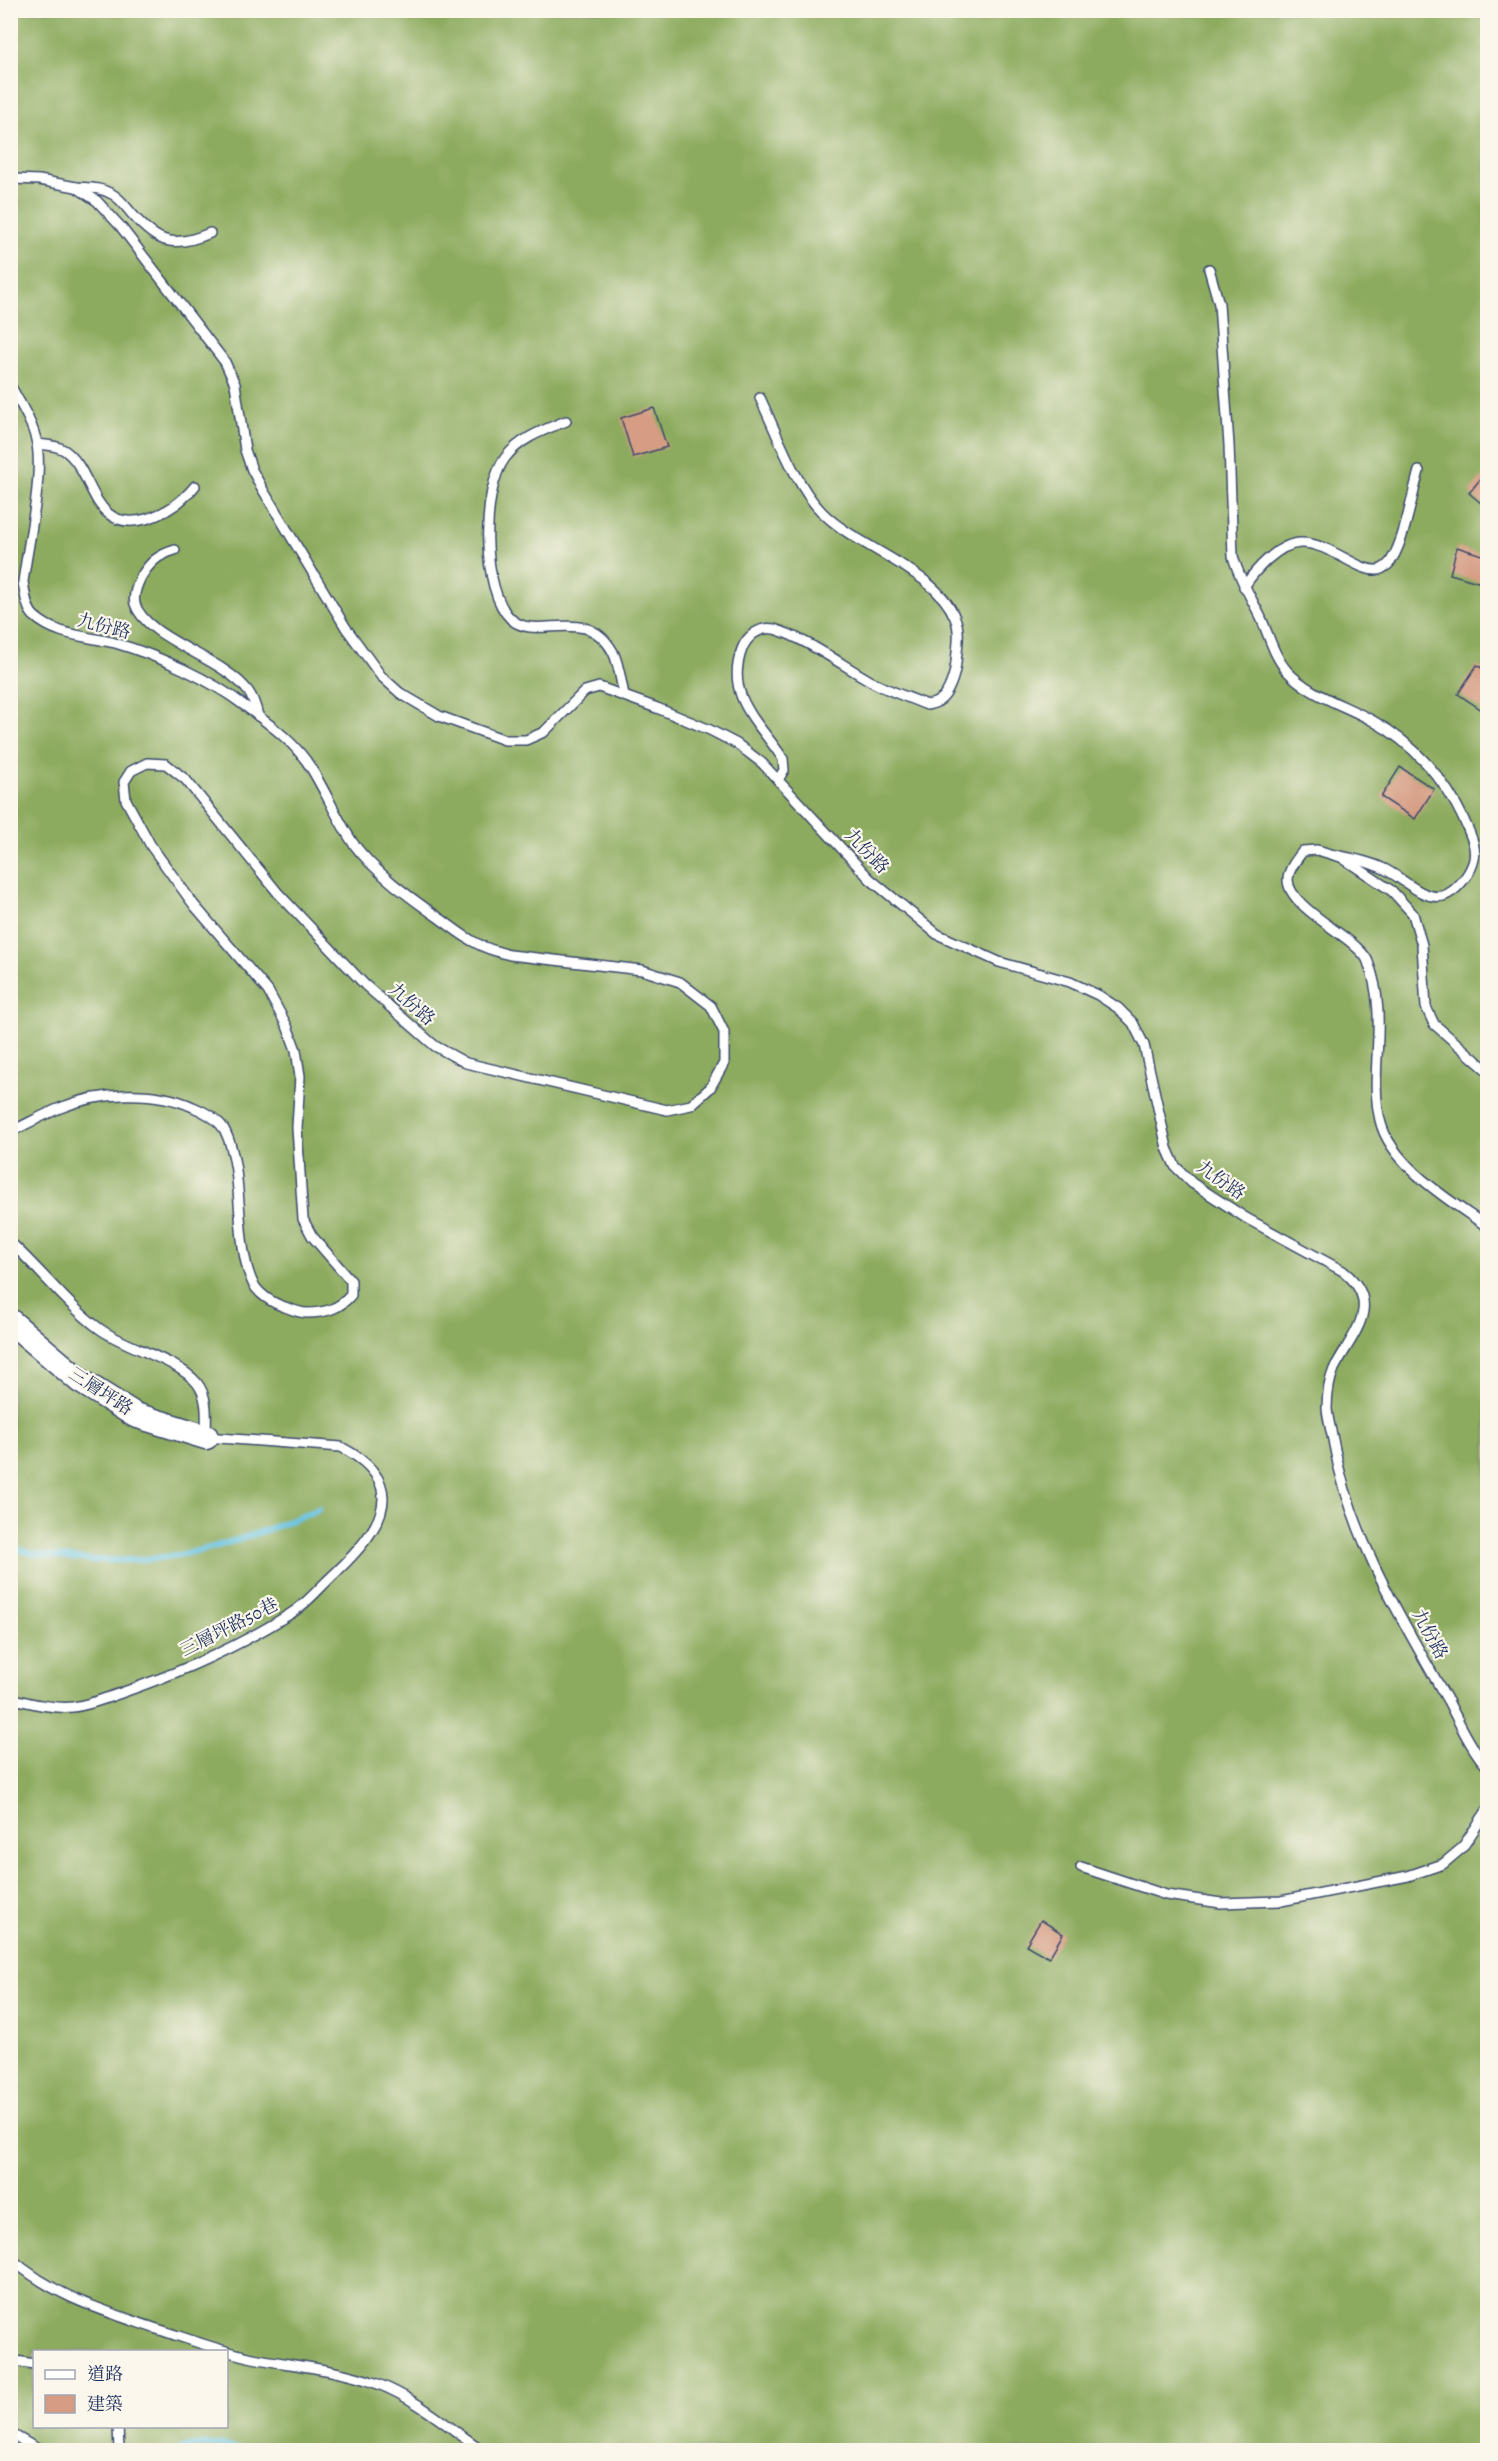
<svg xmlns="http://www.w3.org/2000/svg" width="1498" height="2461" viewBox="0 0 1498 2461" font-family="Alegreya,'Noto Serif TC',serif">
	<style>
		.forest { fill: #8dab5f; stroke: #546d5e; stroke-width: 1.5; fill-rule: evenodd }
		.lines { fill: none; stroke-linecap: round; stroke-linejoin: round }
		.stream { stroke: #65c3e3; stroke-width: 6 }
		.building { fill: #d69d84 }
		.service-casing { stroke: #3b496c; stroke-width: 12 }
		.tertiary-casing { stroke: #3b496c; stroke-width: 27 }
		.service { stroke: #fff; stroke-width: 9 }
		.tertiary { stroke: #fff; stroke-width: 24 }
		.labels { text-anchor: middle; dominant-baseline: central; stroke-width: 4.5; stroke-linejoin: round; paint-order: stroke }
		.street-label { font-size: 18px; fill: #1b2f5e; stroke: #fbf7ec }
	</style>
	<rect width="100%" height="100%" fill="#fbf7ec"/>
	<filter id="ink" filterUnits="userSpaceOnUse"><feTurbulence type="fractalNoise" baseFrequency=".0167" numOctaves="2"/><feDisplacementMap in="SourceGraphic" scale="12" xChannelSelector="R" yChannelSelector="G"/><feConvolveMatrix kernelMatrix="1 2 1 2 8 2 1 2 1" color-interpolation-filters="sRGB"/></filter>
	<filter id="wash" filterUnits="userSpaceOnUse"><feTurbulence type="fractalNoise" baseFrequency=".008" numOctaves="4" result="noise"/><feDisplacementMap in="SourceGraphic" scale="24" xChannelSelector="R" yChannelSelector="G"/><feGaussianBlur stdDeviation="1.35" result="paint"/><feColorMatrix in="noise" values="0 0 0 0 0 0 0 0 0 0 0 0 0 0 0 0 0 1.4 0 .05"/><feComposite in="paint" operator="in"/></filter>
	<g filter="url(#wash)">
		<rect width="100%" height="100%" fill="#efdebd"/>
		<!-- forest -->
		<path class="forest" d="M11 11H1487V2450H11ZM34 2352H226V2426H34Z"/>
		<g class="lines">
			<!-- stream -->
			<g class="stream">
				<path d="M10 1546C28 1555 50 1556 69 1558 166 1569 231 1545 319 1509"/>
				<path d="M178 2450C200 2443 219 2444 241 2450"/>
			</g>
		</g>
		<g id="blocks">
			<!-- building -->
			<g class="building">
				<polygon points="654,408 667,447 633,457 621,418"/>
				<polygon points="1482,477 1488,482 1488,509 1469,493"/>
				<polygon points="1457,547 1488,557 1488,585 1450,574"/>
				<polygon points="1477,665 1488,672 1488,714 1458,694"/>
				<polygon points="1400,767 1434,789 1415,819 1381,797"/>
				<polygon points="1041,1920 1063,1934 1049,1958 1026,1945"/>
			</g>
		</g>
	</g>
	<g filter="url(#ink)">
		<use href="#blocks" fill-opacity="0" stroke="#3b496c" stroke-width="1.5"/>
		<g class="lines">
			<!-- service casing -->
			<g class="service-casing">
				<g id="service">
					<path d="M10 181 14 179 39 180 76 187 97 201 121 227 225 362 235 384 245 450 252 470 263 490 346 628 381 676 400 693 439 716 505 740H526L544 732 585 691 599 687 657 708 710 730 737 744 762 763 870 879 937 934 999 962 1070 982 1098 995 1118 1008 1133 1023 1144 1045 1167 1148 1175 1166 1192 1183 1246 1218 1343 1271C1385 1304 1352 1334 1334 1369 1329 1381 1327 1397 1327 1409 1328 1421 1332 1433 1334 1445 1351 1538 1402 1620 1448 1701 1457 1718 1474 1755 1488 1767"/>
					<path d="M76 187C89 188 100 187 112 194 120 198 126 207 132 214 157 243 173 249 210 233"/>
					<path d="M1209 269 1219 304 1229 445 1233 556C1239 579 1251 597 1261 618 1269 636 1274 656 1287 671 1310 696 1345 705 1373 721 1413 743 1445 779 1464 820 1470 834 1478 848 1473 863 1469 875 1456 892 1443 896 1422 901 1400 875 1382 868 1367 861 1351 858 1334 855"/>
					<path d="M10 385C20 403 33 423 37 444 43 479 28 544 23 582 25 593 26 608 34 616 56 636 87 636 115 643 157 655 210 679 245 706 269 724 295 742 311 768 326 792 337 819 353 843 376 874 411 898 442 920 453 928 464 937 476 943 487 949 498 952 510 955L642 970 680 982 711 1006 724 1032V1063L710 1088 691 1105 667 1110 466 1063 435 1046 365 985 278 893 186 780 166 764 147 763 131 771 124 782 126 800 151 846 194 905 268 991 287 1026 296 1050 300 1076 297 1128 303 1219 312 1236 351 1281V1295C339 1309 325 1313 307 1313 299 1313 293 1310 285 1307 272 1303 256 1293 251 1279 234 1236 245 1171 225 1131 219 1119 205 1112 193 1107 155 1089 99 1092 60 1108 43 1115 27 1124 10 1132"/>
					<path d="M760 398C776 431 795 485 821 511 856 548 937 570 955 618 961 632 957 648 956 663 955 674 949 694 940 700 937 703 931 704 927 705 910 698 892 692 876 684 846 668 806 638 774 629 760 626 747 636 742 649 724 697 760 723 783 759L784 770 778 780"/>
					<path d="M566 421C544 430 520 438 505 458 481 490 481 591 511 619 537 643 586 603 613 652 619 664 621 682 624 695"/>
					<path d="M37 444C46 445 56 445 64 450 95 470 90 534 146 519 167 513 182 502 195 486"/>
					<path d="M175 550C158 555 150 562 141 577 137 585 133 596 135 604 146 639 224 658 248 691 254 699 256 707 258 716"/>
					<path d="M1244 587C1255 570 1278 544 1300 543 1329 542 1357 572 1378 570 1383 569 1390 564 1392 559 1405 538 1412 495 1419 471"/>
					<path d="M1488 1071 1434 1024 1426 1007 1422 945 1413 914 1392 891 1341 857 1317 850 1303 851C1297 859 1289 868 1288 879 1287 903 1337 929 1354 945 1359 950 1366 955 1368 962 1380 992 1379 1025 1377 1057 1376 1078 1375 1099 1380 1120 1390 1165 1452 1202 1488 1227"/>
					<path d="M10 1242C41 1270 67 1305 100 1329 126 1348 177 1359 197 1383 209 1398 206 1419 206 1437L341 1447C419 1488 373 1538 327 1581 316 1592 304 1606 290 1614 238 1647 179 1673 121 1693 106 1698 90 1705 73 1707 53 1709 30 1703 10 1698"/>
					<polyline points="1081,1867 1166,1895 1221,1903 1281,1901 1408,1876 1443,1864 1462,1848 1488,1809"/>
					<path d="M10 2258C55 2297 102 2310 157 2329 188 2339 220 2351 253 2358 295 2366 338 2369 378 2384 417 2399 448 2427 482 2450"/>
					<polyline points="10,2360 34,2364"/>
					<polyline points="118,2426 119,2450"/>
					<polyline points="10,2433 39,2450"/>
				</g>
			</g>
			<!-- tertiary casing -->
			<g class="tertiary-casing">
				<polyline id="tertiary" points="10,1321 79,1380 135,1415 206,1437"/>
			</g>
			<!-- service -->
			<use href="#service" class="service"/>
			<!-- tertiary -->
			<use href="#tertiary" class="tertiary"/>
		</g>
	</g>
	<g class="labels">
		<!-- street labels -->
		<g class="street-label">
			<text transform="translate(104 626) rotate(14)">九份路</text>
			<text transform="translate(867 851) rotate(46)">九份路</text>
			<text transform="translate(412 1004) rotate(41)">九份路</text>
			<text transform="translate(1221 1180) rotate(35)">九份路</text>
			<text transform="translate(101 1391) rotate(33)">三層坪路</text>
			<text transform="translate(229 1627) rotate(-27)">三層坪路50巷</text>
			<text transform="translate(1430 1634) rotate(61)">九份路</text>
		</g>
	</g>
	<!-- margin -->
	<rect width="1498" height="2461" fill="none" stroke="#fbf7ec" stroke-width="36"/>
	<!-- legend -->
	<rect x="33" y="2350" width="195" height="78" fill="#fbf7ec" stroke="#a1a7b3" stroke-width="1.5"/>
	<rect x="45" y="2370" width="30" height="9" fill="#ffffff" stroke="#a1a7b3" stroke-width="1.5"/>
	<text x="87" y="2380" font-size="18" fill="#1b2f5e">道路</text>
	<rect x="45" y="2395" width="30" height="18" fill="#d69d84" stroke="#a1a7b3" stroke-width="1.5"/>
	<text x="87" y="2410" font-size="18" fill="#1b2f5e">建築</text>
</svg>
